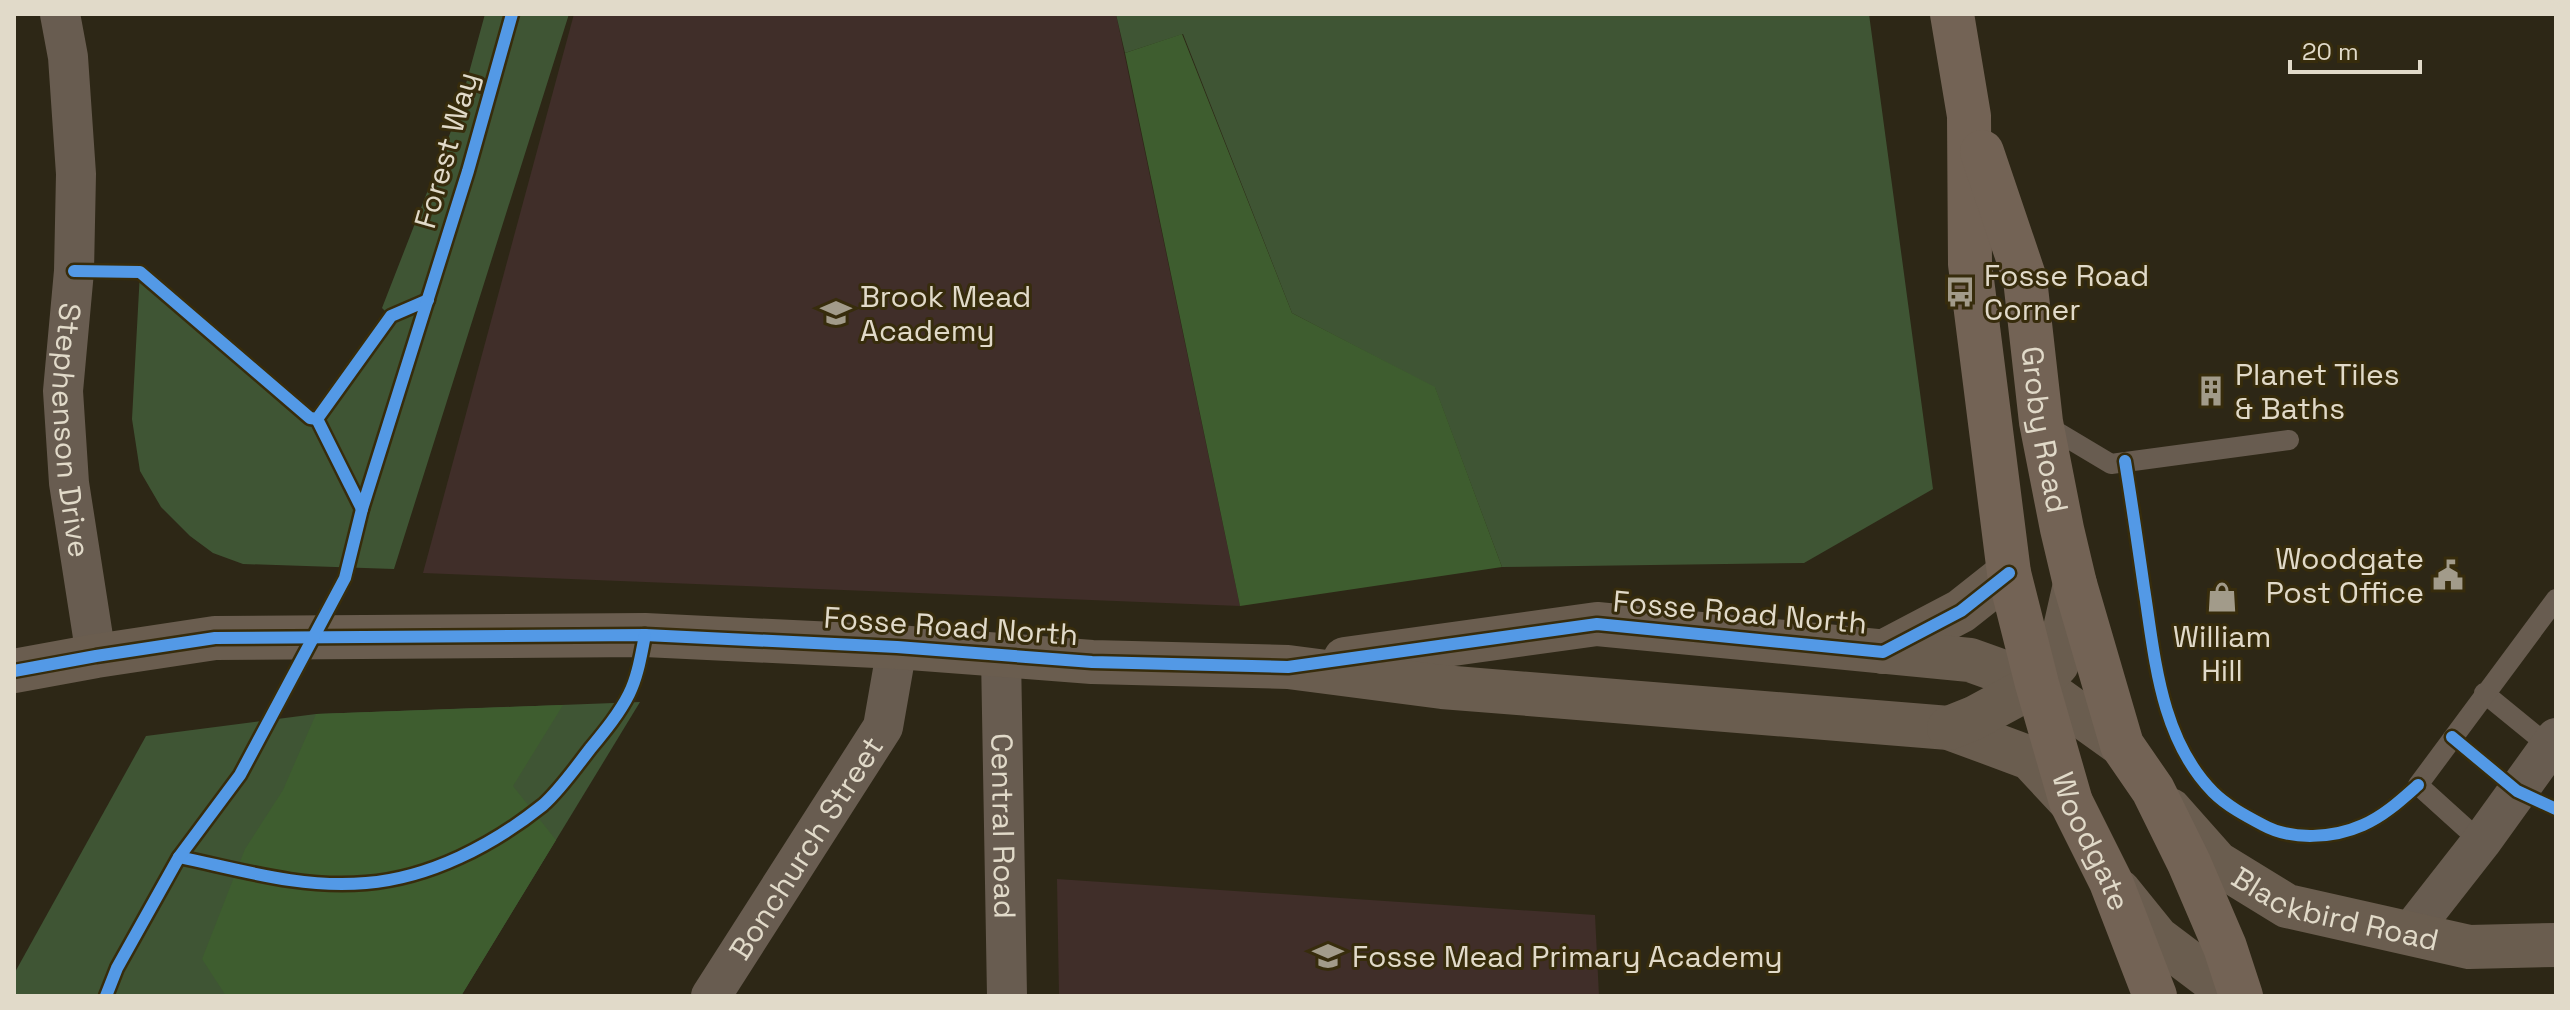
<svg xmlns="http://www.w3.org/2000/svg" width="2570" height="1010" viewBox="0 0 2570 1010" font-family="'Space Grotesk',sans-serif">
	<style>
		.education { fill: #402e29 }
		.green { fill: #3f5534 }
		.forest { fill: #3e5d2f }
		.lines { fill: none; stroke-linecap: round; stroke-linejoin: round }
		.lane { stroke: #685c50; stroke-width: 20 }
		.street { stroke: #685c50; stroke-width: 40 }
		.secondary { stroke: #6a5d4f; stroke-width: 44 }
		.primary { stroke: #736355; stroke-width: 44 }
		.cycleway-casing { stroke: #372c0c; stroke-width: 17 }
		.cycleway { stroke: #5399e6; stroke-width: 12 }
		.labels { text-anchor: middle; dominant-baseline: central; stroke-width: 6; stroke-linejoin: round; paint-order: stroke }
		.street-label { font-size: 30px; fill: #e1dac9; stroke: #372c0c }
		.poi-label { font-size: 30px; fill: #e1dac9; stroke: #372c0c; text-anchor: start }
	</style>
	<rect width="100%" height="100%" fill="#2d2716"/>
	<!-- education -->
	<g class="education">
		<polygon points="574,14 1116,14 1240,606 423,573"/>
		<polygon points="1057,879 1595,915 1599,996 1059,996"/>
	</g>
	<!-- green -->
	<g class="green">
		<polygon points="485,14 569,14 394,569 243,564 213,553 190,536 161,507 140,471 132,419 140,272 310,418 317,418 390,316 382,308 458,113"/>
		<polygon points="1116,14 1869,14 1933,489 1804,563 1502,567 1435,388 1292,313 1183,34 1125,53"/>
		<polygon points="640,702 461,996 14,996 14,974 146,736 316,714"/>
	</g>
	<!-- forest -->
	<g class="forest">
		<polygon points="1182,34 1292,313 1435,387 1502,567 1240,606 1125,53"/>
		<polygon points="563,705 513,786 556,840 461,996 226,996 202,959 245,849 283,790 316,714"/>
	</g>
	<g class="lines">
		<!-- lane -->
		<g class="lane">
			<polyline points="2044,424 2111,464 2289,440"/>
			<polyline points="2484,693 2549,746"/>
			<polyline points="2481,842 2418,785 2556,599"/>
		</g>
		<!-- street -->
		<g class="street">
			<path id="s1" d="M60 14 68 57 76 174 74 271 63 391 69 483 96 656"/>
			<path id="s2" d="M1001 656 1007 996"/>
			<polyline points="2409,934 2481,842 2556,738"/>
			<path id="s3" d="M711 996 883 727 897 647"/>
		</g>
		<!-- secondary -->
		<g class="secondary">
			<polyline points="1883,652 1961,611 2009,573"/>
			<polyline points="1345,659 1597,624 1970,660 2037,684 2122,745"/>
			<polyline points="14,671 96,656 215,638 645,635 897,647 1092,662 1288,667 1442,687 1949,728 2030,758 2071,802"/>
			<polyline points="1949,728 1974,718 2037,684 2057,664 2075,584"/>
			<path id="s4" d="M2170 810 2217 863 2287 906 2469 947 2556 945"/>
			<polyline points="2119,891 2157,938 2234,996"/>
		</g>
		<!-- primary -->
		<g class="primary">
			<path id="s5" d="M1952 14 1969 116 1970 264 2009 573 2037 684 2071 802 2111 882 2155 996"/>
			<path id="s6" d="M1982 152 2025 279 2041 422 2062 529 2075 584 2122 745 2153 790 2189 863 2225 947 2241 996"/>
		</g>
		<!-- cycleway casing -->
		<g class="cycleway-casing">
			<g id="cycleway">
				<polyline points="74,271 140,272 310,418 317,419 391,316 428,300"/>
				<polyline points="317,419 362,509"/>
				<path d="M2125 461C2132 504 2138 546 2144 588 2155 658 2160 738 2213 792 2227 806 2246 816 2263 825 2292 841 2334 838 2363 825 2384 816 2401 800 2418 785"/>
				<polyline points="14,671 96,656 215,638 645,635 897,647 1092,662 1288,667 1597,624 1883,652 1961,611 2009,573"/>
				<polyline points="2452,737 2517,791 2556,809"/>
				<path d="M179 857C241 870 303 889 366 883 430 878 493 845 543 805 560 790 576 767 590 749 604 732 619 714 629 694 638 676 641 655 645 635"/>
				<polyline points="106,996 117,968 179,857 240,775 345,578 362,509 468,171 512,14"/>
			</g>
		</g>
		<!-- cycleway -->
		<use href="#cycleway" class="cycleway"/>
	</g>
	<!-- icons -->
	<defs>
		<g id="bus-bare" transform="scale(2.4)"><path d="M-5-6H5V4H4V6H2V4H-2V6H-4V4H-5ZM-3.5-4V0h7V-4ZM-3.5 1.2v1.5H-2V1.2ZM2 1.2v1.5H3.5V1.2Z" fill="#a29b8a" stroke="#372c0c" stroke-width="2.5" paint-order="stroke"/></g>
		<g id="school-bare" transform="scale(2.4)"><path d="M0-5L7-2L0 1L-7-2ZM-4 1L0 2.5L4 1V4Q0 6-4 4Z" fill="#a29b8a" stroke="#372c0c" stroke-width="2.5" paint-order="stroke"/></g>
		<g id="building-bare" transform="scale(2.4)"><path d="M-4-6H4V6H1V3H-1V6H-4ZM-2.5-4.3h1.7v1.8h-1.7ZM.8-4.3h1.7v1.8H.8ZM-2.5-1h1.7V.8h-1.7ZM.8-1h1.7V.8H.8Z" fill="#a29b8a" stroke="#372c0c" stroke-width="2.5" paint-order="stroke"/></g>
		<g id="civic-bare" transform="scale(2.4)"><path d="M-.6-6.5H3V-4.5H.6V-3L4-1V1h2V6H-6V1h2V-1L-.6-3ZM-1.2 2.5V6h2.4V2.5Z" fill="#a29b8a" stroke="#372c0c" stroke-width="2.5" paint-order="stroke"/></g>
		<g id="shop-bare" transform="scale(2.4)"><path d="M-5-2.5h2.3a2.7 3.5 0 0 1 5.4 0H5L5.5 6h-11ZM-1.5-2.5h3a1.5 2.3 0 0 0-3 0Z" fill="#a29b8a" stroke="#372c0c" stroke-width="2.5" paint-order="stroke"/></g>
	</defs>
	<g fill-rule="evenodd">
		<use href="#bus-bare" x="1960" y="292"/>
		<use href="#school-bare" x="836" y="313"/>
		<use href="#building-bare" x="2211" y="391"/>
		<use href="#civic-bare" x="2448" y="575"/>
		<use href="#shop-bare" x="2222" y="597"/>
		<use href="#school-bare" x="1328" y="956"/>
	</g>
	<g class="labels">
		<!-- street labels -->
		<g class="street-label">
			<text transform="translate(446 150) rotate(-74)">Forest Way</text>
			<text stroke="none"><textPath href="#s6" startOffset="286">Groby Road</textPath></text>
			<text stroke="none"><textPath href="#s1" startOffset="418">Stephenson Drive</textPath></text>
			<text transform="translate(1740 612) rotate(5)">Fosse Road North</text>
			<text transform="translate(951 626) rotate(4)">Fosse Road North</text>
			<text stroke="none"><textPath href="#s2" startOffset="170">Central Road</textPath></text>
			<text stroke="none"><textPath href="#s5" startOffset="844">Woodgate</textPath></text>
			<text stroke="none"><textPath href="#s3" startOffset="176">Bonchurch Street</textPath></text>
			<text stroke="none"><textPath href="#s4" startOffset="200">Blackbird Road</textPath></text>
		</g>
		<!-- poi labels -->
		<g class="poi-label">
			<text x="1984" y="275">Fosse Road<tspan x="1984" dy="34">Corner</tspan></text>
			<text x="860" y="296">Brook Mead<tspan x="860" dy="34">Academy</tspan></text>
			<text x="2235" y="374">Planet Tiles<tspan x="2235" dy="34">&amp; Baths</tspan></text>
			<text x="2424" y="558" text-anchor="end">Woodgate<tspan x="2424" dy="34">Post Office</tspan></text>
			<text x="2222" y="636" text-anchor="middle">William<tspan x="2222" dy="34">Hill</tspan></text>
			<text x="1352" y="956">Fosse Mead Primary Academy</text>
		</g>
	</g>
	<!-- border -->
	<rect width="2570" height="1010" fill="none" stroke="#e1dac9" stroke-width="32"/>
	<!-- scale -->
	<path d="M2290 60v12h130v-12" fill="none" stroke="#e1dac9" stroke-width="4"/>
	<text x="2302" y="60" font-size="24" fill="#e1dac9" stroke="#372c0c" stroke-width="6" paint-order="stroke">20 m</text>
</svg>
